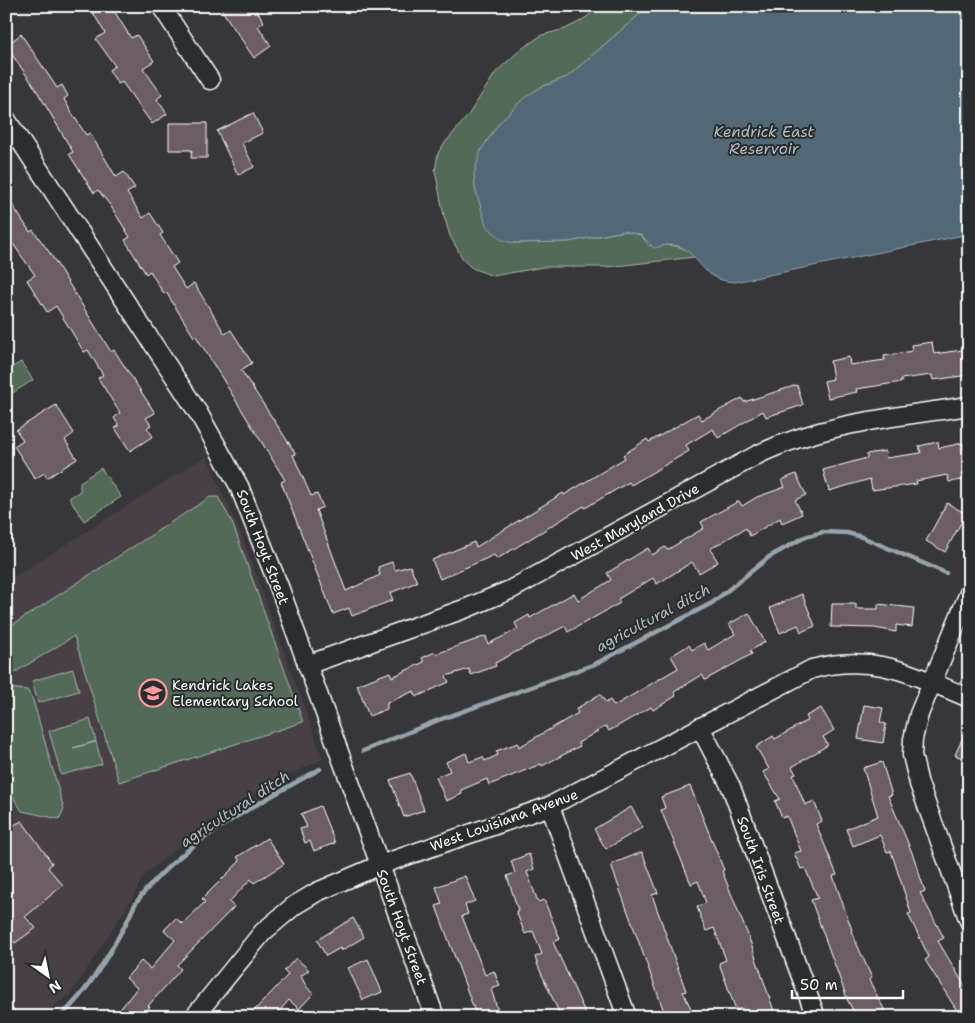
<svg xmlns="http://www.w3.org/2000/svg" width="975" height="1023" viewBox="0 0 975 1023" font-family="'Shantell Sans',sans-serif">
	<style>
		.built { fill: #474146 }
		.green { fill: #536b59; stroke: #a9b5ac }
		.water { fill: #526776; stroke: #97a4ad }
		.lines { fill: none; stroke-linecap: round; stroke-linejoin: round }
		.stream { stroke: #97a4ad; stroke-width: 4.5 }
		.building { fill: #6c5b64; stroke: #fff }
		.minor-casing { stroke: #fff; stroke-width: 21 }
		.minor { stroke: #2a2d2e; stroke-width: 18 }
		.labels { text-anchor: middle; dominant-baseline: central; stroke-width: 4; stroke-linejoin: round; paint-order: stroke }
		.street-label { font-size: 14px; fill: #fff; stroke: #2a2d2e }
		.poi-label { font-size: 14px; fill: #fff; stroke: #2a2d2e; text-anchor: start }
		.water-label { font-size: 15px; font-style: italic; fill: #b1bbc1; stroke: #2a2d2e }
	</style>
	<rect width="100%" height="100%" fill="#373639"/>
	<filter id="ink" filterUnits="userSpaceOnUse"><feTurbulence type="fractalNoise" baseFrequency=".02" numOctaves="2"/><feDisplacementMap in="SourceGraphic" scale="10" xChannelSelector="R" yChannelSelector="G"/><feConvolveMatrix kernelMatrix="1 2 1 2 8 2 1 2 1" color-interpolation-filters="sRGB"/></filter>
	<g filter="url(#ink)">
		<!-- built -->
		<polygon class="built" points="206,456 242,536 323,759 271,784 205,825 144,875 133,897 71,994 39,1017 6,1017 6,582"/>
		<!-- green -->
		<g class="green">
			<path d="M601 6H649L567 77 541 87 475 188 480 203 513 243 568 242 624 231 641 235 649 246C667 245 682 243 695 257L607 267H543L493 276 472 268 464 261 450 236 444 216 435 171 438 153 443 145 467 117 496 72 520 50 542 35 565 29 581 21Z"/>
			<polygon points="21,362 33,380 6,397 6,371"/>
			<polygon points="101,468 121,497 84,521 69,498 80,491 80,482"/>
			<polygon points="210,497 218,497 232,522 303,722 119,782 74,636 6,678 6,629"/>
			<polygon points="73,669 79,691 38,703 32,681"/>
			<polygon points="6,688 27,690 33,700 64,809 59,819 22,811 6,786"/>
			<polygon points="90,719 96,741 73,748 96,742 102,764 61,775 49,731"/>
		</g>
		<!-- water -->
		<path class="water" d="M649 6H969V234L735 282C696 281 699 244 669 245 664 245 659 247 654 248L641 235 624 231 568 242 513 243 502 240 486 225 475 188 474 174 481 150 499 123 524 98 541 87 567 77Z"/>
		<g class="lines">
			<!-- stream -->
			<g class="stream">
				<polyline points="363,751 436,721 595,664 712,603 769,557 805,537 823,532 847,533 862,537 946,573"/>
				<path d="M60 1017C88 991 106 960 124 927 129 919 132 908 138 900 183 841 257 804 320 769"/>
			</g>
		</g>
		<!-- building -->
		<g class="building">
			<polygon points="89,6 111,6 131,38 137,35 154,61 143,68 162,95 157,99 167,114 152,124 122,82 118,84 109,70 115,66 96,39 105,33"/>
			<polygon points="219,6 254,6 264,22 258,26 271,46 254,58"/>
			<polygon points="21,34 57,88 62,85 68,96 64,99 70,110 86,135 90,133 116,177 124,172 135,188 127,193 143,218 150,213 163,233 160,235 178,263 172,267 186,289 194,283 225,334 231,330 252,363 241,370 296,454 293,455 311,496 317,494 323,507 316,510 346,591 380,575 378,567 392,562 395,570 410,566 417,582 390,593 393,600 352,616 349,608 333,614 281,482 285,480 196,336 194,337 166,292 164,294 150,271 146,274 125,240 130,237 110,205 98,190 94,193 69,154 73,152 34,86 6,46"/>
			<polygon points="253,113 263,133 242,143 254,167 238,175 217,131"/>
			<polygon points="169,123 207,123 207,158 191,158 192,150 169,150"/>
			<polygon points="6,195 30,232 33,230 50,253 111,352 114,350 155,413 146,418 151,425 147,428 153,436 130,451 115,428 119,426 114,418 120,413 98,378 103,375 88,350 84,352 56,306 47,312 27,280 35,275 6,234"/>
			<polygon points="932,342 934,354 969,349 969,375 933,380 932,375 901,379 902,382 856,389 857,392 828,398 824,381 833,379 830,361 849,357 850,365 885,360 884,356 912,351 911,345"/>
			<polygon points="797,385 803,405 766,417 763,411 718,438 713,429 686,445 689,451 631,485 629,482 585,508 584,506 497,559 494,555 440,579 432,560 474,542 476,547 563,493 564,495 625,458 623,455 647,439 649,442 698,414 702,420 742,398 744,402"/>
			<polygon points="56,405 74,433 65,440 77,459 47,478 44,473 35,479 14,446 23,440 16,430"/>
			<polygon points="938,442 939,448 963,443 969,472 961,474 962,480 949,482 947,475 916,481 917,484 872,490 870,479 829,491 823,470 867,458 867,454 885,451 886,458 921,453 919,446"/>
			<polygon points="796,474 806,495 795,500 802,514 782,523 780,518 750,536 746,528 737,533 710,549 718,562 699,573 692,562 657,584 653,578 618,599 620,603 568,632 565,626 495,663 496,666 471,675 469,669 446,676 449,682 416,697 414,691 387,703 387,709 369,716 357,685 390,672 392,677 424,662 422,658 435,652 436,654 486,636 488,644 518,629 515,623 529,615 530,618 574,593 578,600 611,580 607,573 648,548 652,555 665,547 667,550 704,528 701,522 739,501 742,506 757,497 785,487 782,480"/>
			<polygon points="947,503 966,514 945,552 926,541"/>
			<polygon points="802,594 815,626 801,632 798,625 780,633 770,608"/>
			<polygon points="832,604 856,604 856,609 878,609 878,604 914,608 912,627 896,625 896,632 875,628 831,627"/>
			<polygon points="749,613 765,642 750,651 752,654 705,680 702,675 674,692 676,696 653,710 651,707 609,731 606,726 578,743 580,746 542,766 541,764 489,785 487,779 461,790 462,794 446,801 436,777 450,771 446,762 466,753 469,762 483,757 485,761 498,755 496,751 518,743 519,747 578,713 576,709 600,694 606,703 610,700 614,706 678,668 671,656 689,645 692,650 704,643 708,650 735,634 729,624"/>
			<polygon points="864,705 883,708 880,722 886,724 883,743 858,739"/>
			<polygon points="821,708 834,730 823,737 828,745 792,767 796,774 793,775 805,805 814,801 822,821 816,824 837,875 833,876 852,930 851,931 872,978 869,980 888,1017 865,1017 863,1012 856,1016 848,1001 811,900 818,898 805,868 801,869 794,853 801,851 787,816 782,818 775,801 780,799 763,772 769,769 756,747 773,736 775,739 808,720 806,716"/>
			<polygon points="969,724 969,761 955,755"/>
			<polygon points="882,762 892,795 888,796 913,855 925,891 920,893 944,938 938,941 969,993 969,1017 961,1017 925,960 929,957 908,914 911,913 891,851 887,852 880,835 853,846 846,829 878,816 863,768"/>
			<polygon points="410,773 424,810 404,817 390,780"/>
			<polygon points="690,786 724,870 722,871 749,938 776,1017 746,1017 742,1008 736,1010 719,963 726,960 714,928 706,931 697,907 706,903 698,881 691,884 661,810 665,808 661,797"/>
			<polygon points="320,806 335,843 314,851 310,841 305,843 300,829 307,827 301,814"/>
			<polygon points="631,807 643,827 606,849 594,829"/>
			<polygon points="22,821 52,863 48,868 63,885 25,917 36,928 15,943 6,932 6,829"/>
			<polygon points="267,838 284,864 254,883 251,879 229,902 234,907 177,965 181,969 148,1006 150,1007 142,1017 114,1017 137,988 126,978 141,961 150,969 175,940 164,930 176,918 182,924 205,902 202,899 240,861 237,857"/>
			<polygon points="642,852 658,893 652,895 686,991 683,992 695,1017 666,1017 612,868 612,864"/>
			<polygon points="529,854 534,869 527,872 538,902 544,900 560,939 553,942 587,1017 561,1017 538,966 535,957 542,954 533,931 525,934 516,911 518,910 507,876 515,873 511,861"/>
			<polygon points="465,876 475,901 465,905 468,914 462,916 485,975 494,971 500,986 491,989 499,1014 490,1017 477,1017 436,906 442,904 436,887"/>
			<polygon points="353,918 364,937 341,951 340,948 326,956 317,940"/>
			<polygon points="296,958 309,970 301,976 306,986 313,994 299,1009 289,1000 274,1017 248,1017 288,975 284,971"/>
			<polygon points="368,959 382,992 363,1000 348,968"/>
		</g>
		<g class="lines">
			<!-- minor casing -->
			<g class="minor-casing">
				<g id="minor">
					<polyline points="161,6 210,80"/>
					<polyline points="6,119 199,414 239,486 280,589 435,1017"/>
					<polyline points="969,593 919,714 913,739 912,755 919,784 969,921"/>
					<path d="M307 665 467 608 510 590 757 455C823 423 896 417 969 406"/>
					<polyline points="700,727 731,787 816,1017"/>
					<polyline points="550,806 627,1017"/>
					<path d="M194 1017 263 932 295 905 317 892 380 865 550 806 812 669C874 652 913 675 969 698"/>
				</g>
			</g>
			<!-- minor -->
			<use href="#minor" class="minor"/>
		</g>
	</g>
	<!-- icons -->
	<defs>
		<g id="school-ring" transform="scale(1.4375)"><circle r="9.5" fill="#2a2d2e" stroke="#ff9aa2" stroke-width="1.5"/><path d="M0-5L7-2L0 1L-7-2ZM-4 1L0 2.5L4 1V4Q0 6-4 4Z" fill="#ff9aa2"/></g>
	</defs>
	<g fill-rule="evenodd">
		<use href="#school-ring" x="153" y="693"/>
	</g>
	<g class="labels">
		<!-- street labels -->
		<g class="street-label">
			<text transform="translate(635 522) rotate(-29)">West Maryland Drive</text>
			<text transform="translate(263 547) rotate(69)">South Hoyt Street</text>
			<text transform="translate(504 820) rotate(-20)">West Louisiana Avenue</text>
			<text transform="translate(761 870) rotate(70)">South Iris Street</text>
			<text transform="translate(402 927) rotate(70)">South Hoyt Street</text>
		</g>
		<!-- poi labels -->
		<g class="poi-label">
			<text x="172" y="685">Kendrick Lakes<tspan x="172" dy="16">Elementary School</tspan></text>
		</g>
		<!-- water labels -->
		<g class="water-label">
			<text x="764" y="132">Kendrick East<tspan x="764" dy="17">Reservoir</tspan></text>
			<text transform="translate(653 618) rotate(-28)">agricultural ditch</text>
			<text transform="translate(235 809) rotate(-33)">agricultural ditch</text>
		</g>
	</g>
	<!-- margin -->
	<rect width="975" height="1023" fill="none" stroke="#2a2d2e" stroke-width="25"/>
	<rect x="12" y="12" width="950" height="998" fill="none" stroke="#fff" stroke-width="2" filter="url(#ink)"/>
	<!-- north arrow -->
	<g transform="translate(48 976) rotate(147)" stroke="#2a2d2e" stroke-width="4" paint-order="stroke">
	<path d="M0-4L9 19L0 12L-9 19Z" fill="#ffffff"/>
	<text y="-8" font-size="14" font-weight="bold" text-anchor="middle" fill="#ffffff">N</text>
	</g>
	<!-- scale -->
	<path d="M792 990v8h111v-8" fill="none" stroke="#ffffff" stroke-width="2.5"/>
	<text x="800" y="990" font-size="15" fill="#ffffff" stroke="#2a2d2e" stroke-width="4" paint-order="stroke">50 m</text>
</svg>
